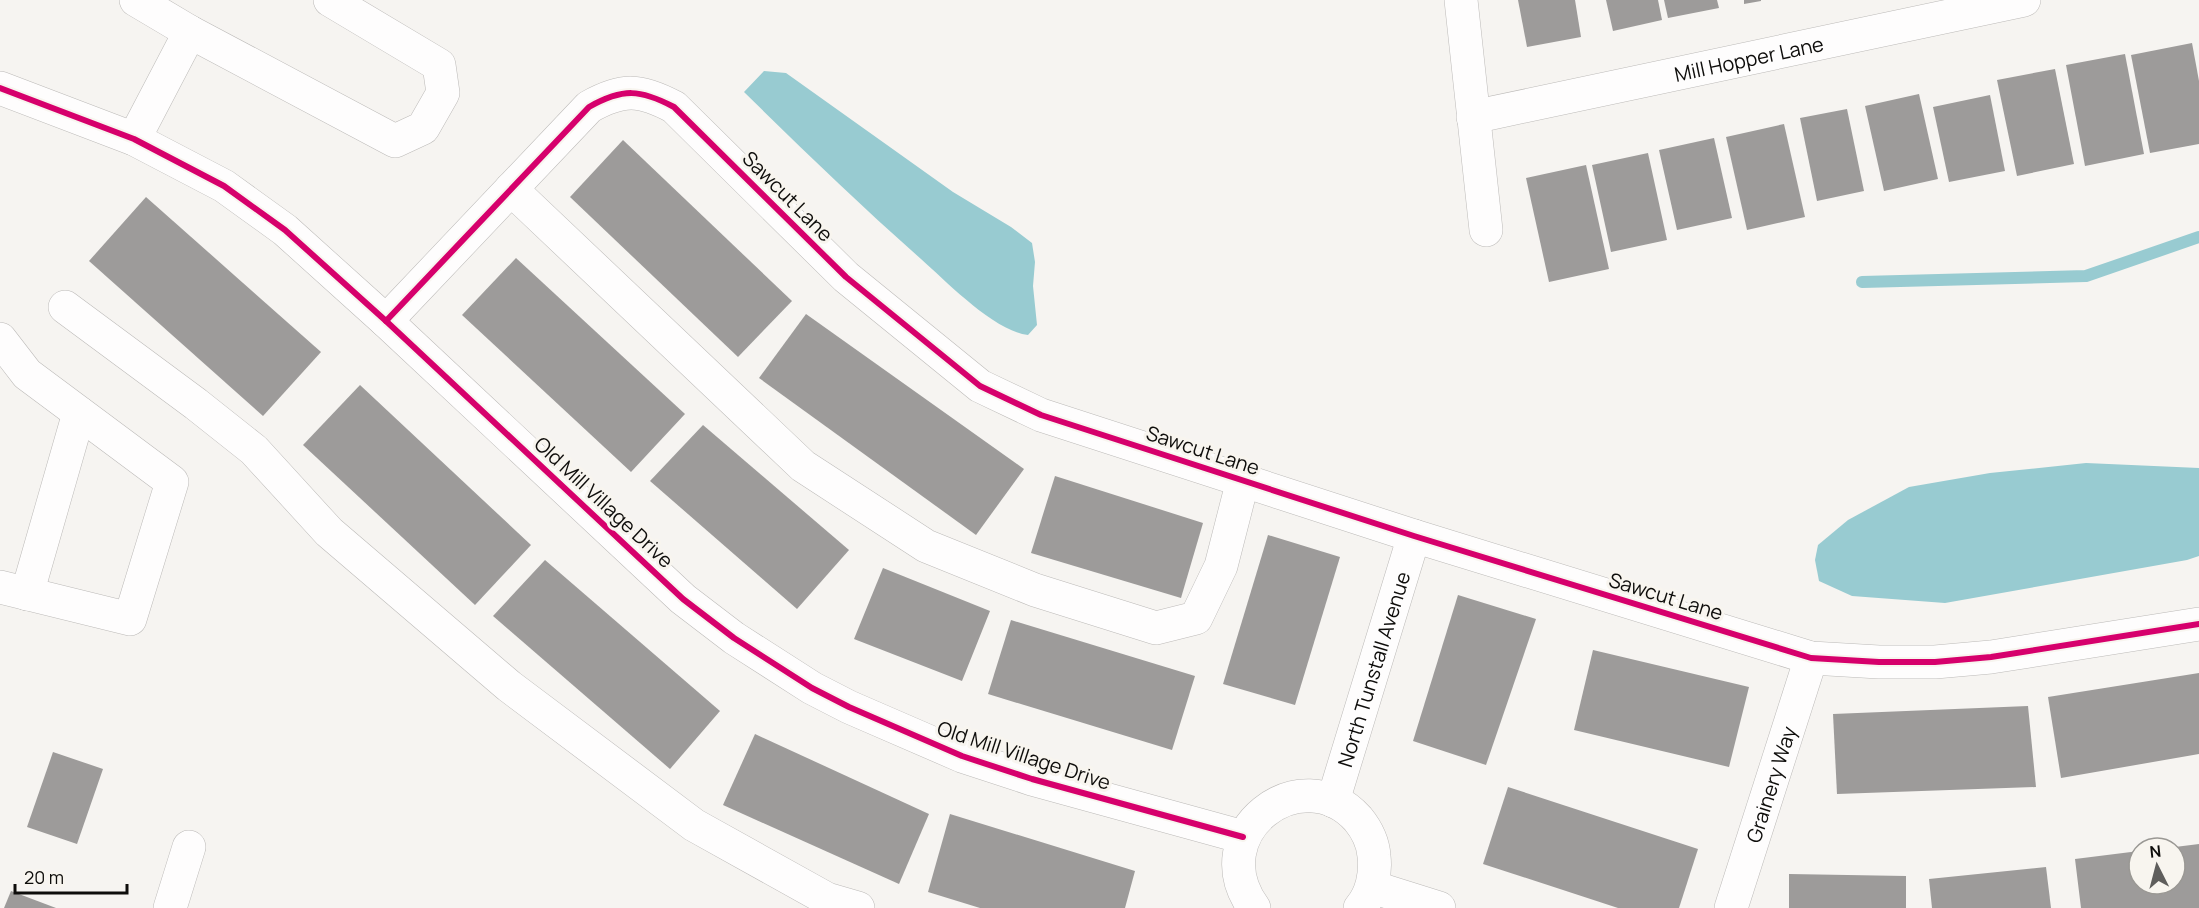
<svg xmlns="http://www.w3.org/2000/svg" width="2199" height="908" viewBox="0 0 2199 908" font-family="Manrope,sans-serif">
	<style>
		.water { fill: #98cbd1 }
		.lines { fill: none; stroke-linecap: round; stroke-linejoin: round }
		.stream { stroke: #98cbd1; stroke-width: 12 }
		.building { fill: #9d9b9a }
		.minor-casing { stroke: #bcbab8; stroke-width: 34 }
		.minor { stroke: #fefdfd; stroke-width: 33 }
		.cycleway-casing { stroke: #f8f5ef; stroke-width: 10 }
		.cycleway { stroke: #d6006c; stroke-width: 6 }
		.labels { text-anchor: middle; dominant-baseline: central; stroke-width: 6; stroke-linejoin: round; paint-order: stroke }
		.street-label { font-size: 20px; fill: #0e0d0b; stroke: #f8f5ef }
	</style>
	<rect width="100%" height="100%" fill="#f6f4f1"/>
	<!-- water -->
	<g class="water">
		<path d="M764 71 786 73 953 192 1011 227 1032 243 1035 262 1033 286 1037 325 1028 335C994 331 947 282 921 259 860 205 802 149 744 92Z"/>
		<polygon points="2086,463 2199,468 2199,556 2187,560 1945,603 1852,596 1819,581 1815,560 1818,545 1848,520 1909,487 1990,473"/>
	</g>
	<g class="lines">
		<!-- stream -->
		<polyline class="stream" points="1862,282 2086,276 2199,237"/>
	</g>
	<!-- building -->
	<g class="building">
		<polygon points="1518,0 1575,0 1581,37 1527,47"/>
		<polygon points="1606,0 1658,0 1662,20 1613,31"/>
		<polygon points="1664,0 1717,0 1719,8 1668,18"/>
		<polygon points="1744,0 1761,0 1761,1 1744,4"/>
		<polygon points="2192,43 2199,81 2199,144 2150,153 2131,55"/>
		<polygon points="2125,54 2144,154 2085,166 2066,65"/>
		<polygon points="2055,69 2074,164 2017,176 1997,80"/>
		<polygon points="1919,94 1938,179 1884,191 1865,106"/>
		<polygon points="1990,95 2005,171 1949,182 1933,107"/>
		<polygon points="1847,109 1864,191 1817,201 1800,118"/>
		<polygon points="1784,124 1805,217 1747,230 1726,137"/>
		<polygon points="1714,138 1732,218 1677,230 1659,150"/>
		<polygon points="623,140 792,301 738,357 570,197"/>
		<polygon points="1648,153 1667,240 1611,252 1592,165"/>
		<polygon points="1586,165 1609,269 1549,282 1526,178"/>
		<polygon points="146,197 321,352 263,416 89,261"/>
		<polygon points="516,258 685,414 631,472 462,315"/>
		<polygon points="806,314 1024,469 976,535 759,378"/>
		<polygon points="360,385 531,545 475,605 303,445"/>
		<polygon points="703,425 849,550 797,609 650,481"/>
		<polygon points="1055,476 1203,523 1181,598 1031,553"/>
		<polygon points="1268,535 1340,557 1295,705 1223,684"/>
		<polygon points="545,560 720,711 670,769 493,616"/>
		<polygon points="883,568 990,611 962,681 854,639"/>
		<polygon points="1458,595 1536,619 1486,765 1413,741"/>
		<polygon points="1011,620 1195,676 1172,750 988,694"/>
		<polygon points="1593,650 1749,687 1729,767 1574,730"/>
		<polygon points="2199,673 2199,754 2061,778 2048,697"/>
		<polygon points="2028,706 2036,787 1837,794 1833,714"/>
		<polygon points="755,734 929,814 899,884 723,805"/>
		<polygon points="53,752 103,769 77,844 27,827"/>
		<polygon points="1508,787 1698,849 1679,908 1618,908 1483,864"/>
		<polygon points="950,814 1135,871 1125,908 980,908 928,892"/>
		<polygon points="2199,844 2199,908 2081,908 2075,859 2139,851 2139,884 2175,884 2175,847"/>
		<polygon points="2046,867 2051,908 1932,908 1929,879"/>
		<polygon points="1789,874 1906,876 1906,908 1789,908"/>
		<polygon points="11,891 56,908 4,908"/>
	</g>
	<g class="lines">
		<!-- minor casing -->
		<g class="minor-casing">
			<g id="minor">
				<polyline points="136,0 190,32 395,141 423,128 443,93 439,65 330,0"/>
				<polyline points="1461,0 1486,230"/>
				<polyline points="0,88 134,139 224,186 285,230 386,321 683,599 734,638 812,688 849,707 962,756 1032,779 1243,837"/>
				<path id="s1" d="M1473 117 2024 0"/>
				<polyline points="134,139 190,32"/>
				<polyline points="511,189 803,466 926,546 1035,590 1156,628 1196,618 1221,566 1243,480"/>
				<polyline points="65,307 196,404 254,450 329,532 509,686 694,825 827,899 858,908"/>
				<path d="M386 321 589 107C623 88 640 89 674 107L846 277 980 386 1041 415 1414 536 1811 658 1879 662H1935L1991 657 2199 624"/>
				<polyline points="0,339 27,374 172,482 130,619 0,587"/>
				<polyline points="27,594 79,413"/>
				<path id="s2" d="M1333 801 1414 536"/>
				<polyline points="1372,887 1439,908"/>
				<polyline points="170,908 189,847"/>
				<path d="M1254 908C1200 833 1301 756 1358 819 1367 830 1373 842 1374 856 1376 874 1372 894 1360 908"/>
				<path id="s3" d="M1731 908 1811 658"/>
			</g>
		</g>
		<!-- minor -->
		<use href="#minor" class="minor"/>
		<!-- cycleway casing -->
		<g class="cycleway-casing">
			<g id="cycleway">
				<polyline points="0,88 134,139 224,186 285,230 386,321 683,599 734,638 812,688 849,707 962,756 1032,779 1243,837"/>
				<path d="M386 321 589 107C623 88 640 89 674 107L846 277 980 386 1041 415 1414 536 1811 658 1879 662H1935L1991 657 2199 624"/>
			</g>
		</g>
		<!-- cycleway -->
		<use href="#cycleway" class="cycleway"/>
	</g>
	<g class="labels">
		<!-- street labels -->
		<g class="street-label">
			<text stroke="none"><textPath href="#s1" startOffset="282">Mill Hopper Lane</textPath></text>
			<text transform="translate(788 196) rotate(45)">Sawcut Lane</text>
			<text transform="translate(1203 450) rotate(18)">Sawcut Lane</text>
			<text transform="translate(604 502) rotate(43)">Old Mill Village Drive</text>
			<text transform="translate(1666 596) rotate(17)">Sawcut Lane</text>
			<text stroke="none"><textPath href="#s2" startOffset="138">North Tunstall Avenue</textPath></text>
			<text transform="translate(1024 755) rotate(18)">Old Mill Village Drive</text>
			<text stroke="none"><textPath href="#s3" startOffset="130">Grainery Way</textPath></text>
		</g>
	</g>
	<!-- north arrow -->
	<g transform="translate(2157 866) rotate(354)"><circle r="28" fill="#f8f5ef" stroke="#9a9894" stroke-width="1.5"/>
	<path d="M0-4.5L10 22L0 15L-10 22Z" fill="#5f5e5c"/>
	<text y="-9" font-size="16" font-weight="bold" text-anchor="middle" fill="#0e0d0b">N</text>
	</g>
	<!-- scale -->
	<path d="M15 884v9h112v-9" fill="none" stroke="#0e0d0b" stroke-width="3"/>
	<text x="24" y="884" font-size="18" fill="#0e0d0b" stroke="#f8f5ef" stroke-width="4.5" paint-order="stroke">20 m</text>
</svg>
